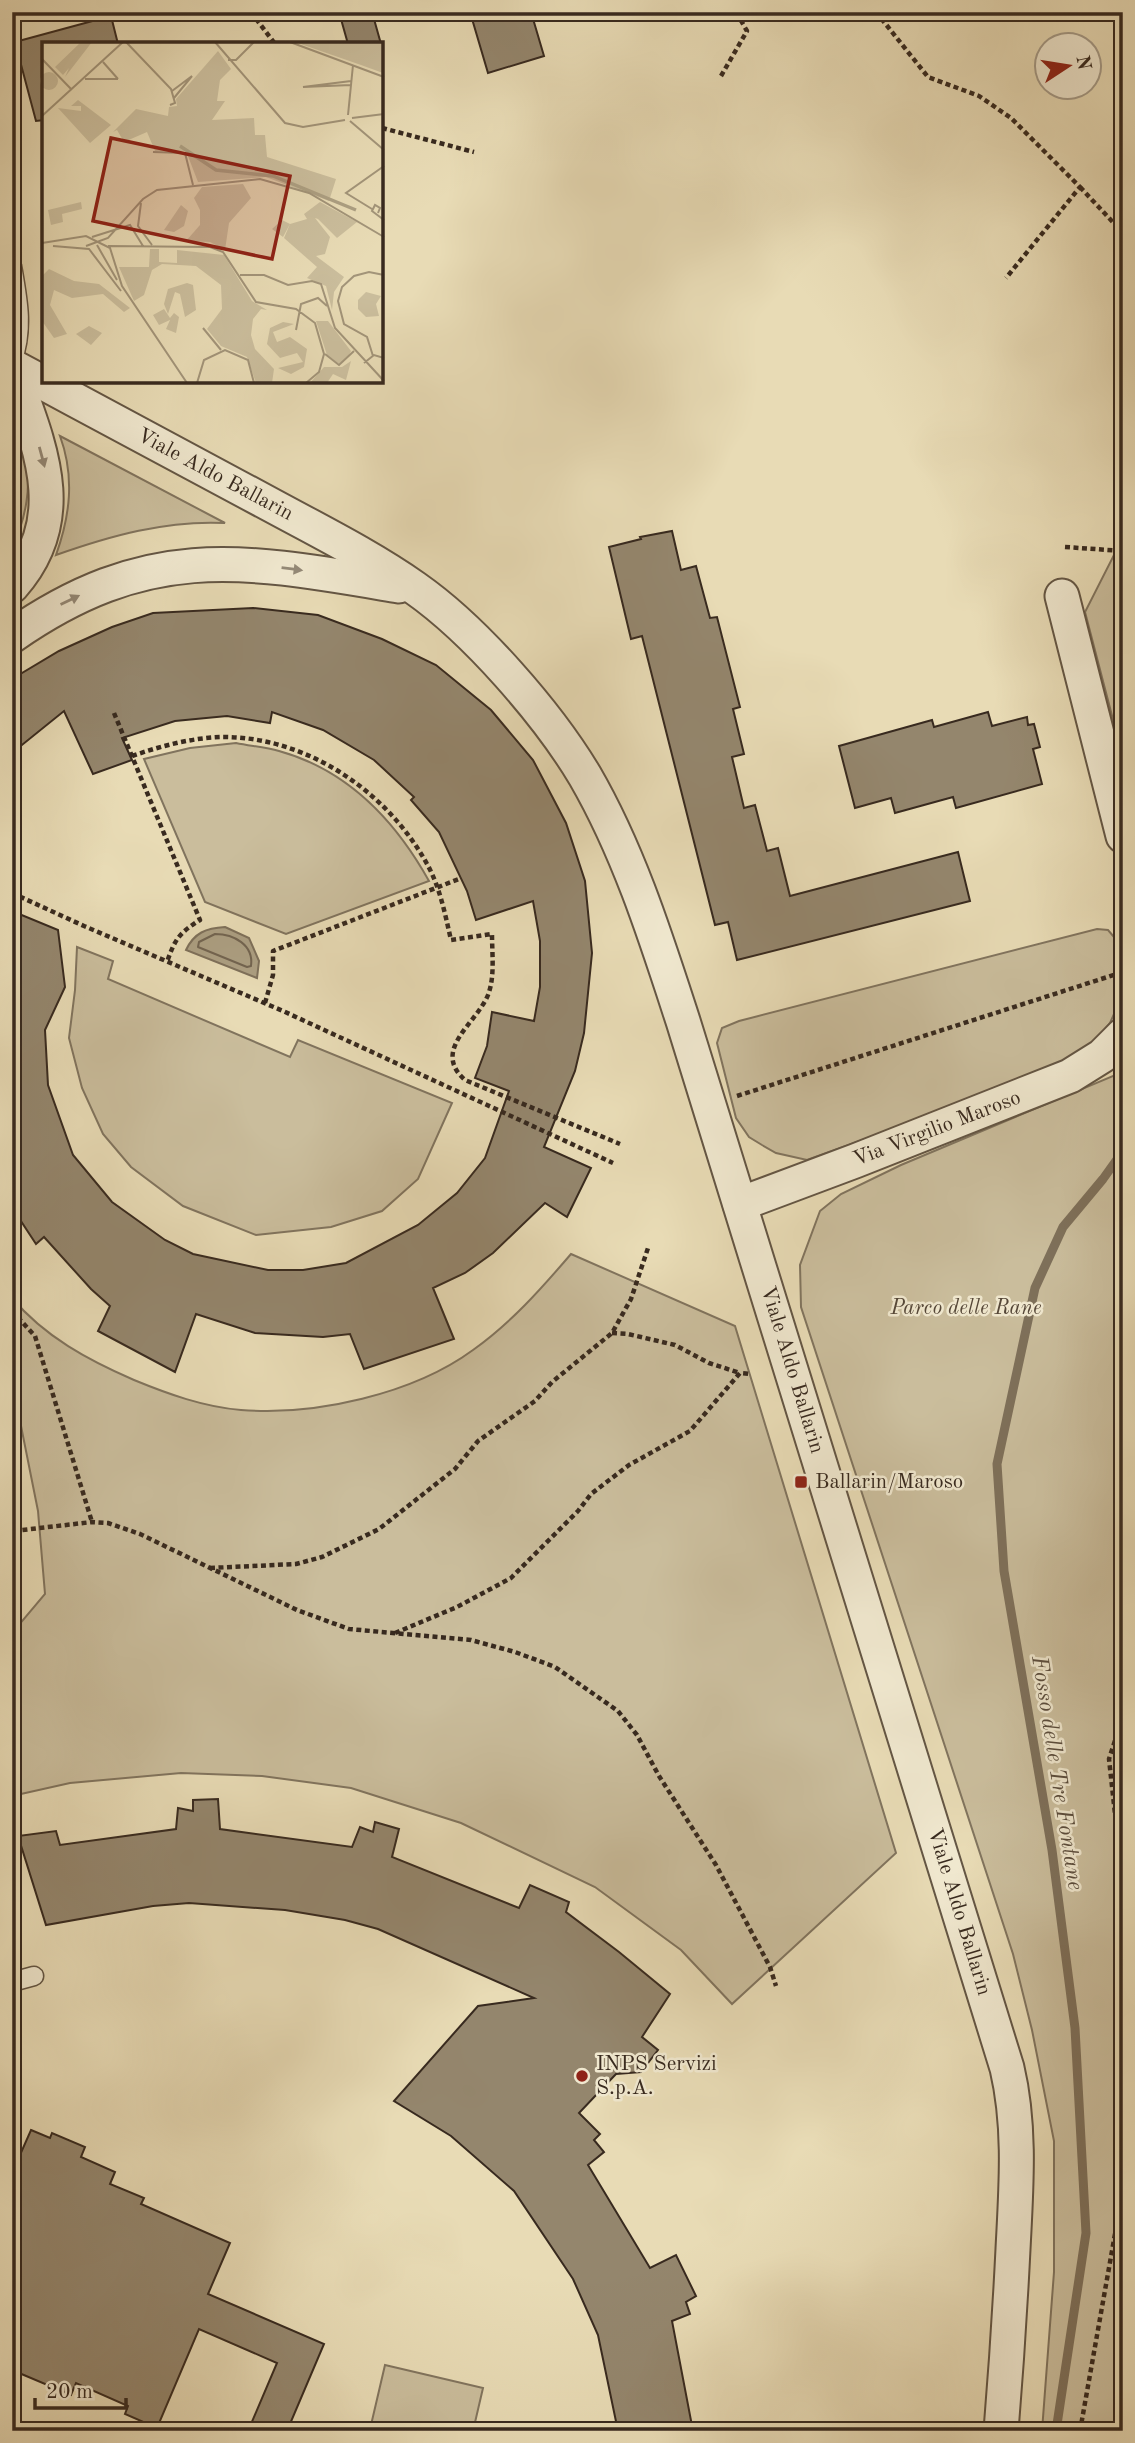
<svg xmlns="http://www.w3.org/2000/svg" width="1135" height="2443" viewBox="0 0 1135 2443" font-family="'Old Standard TT',serif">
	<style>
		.green { fill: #cabd9c; stroke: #81745e; stroke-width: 2 }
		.water { fill: #ac9f82; stroke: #7e705a; stroke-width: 2 }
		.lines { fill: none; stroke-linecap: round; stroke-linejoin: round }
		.shore { stroke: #726450; stroke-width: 2 }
		.stream { stroke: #7e705a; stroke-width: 9 }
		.building { fill: #94866d; stroke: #382a1f; stroke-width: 2 }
		.service-casing { stroke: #645644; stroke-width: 21 }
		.minor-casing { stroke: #645644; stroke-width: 37 }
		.path { stroke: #382a1f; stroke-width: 4.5; stroke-dasharray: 5 3.5; stroke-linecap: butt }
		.service { stroke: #f0e8cf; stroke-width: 18 }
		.minor { stroke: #f0e8cf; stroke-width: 33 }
		.oneway { fill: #948977 }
		.poi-dot { fill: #8f2418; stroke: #f0e8cf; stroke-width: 2.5 }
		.labels { text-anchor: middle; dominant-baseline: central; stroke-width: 5; stroke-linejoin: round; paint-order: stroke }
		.street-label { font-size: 21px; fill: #382a1f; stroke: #f0e8cf }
		.park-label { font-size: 21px; font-style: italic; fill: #554738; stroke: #f0e8cf }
		.poi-label { font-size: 21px; fill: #382a1f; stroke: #f0e8cf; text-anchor: start }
		.water-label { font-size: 23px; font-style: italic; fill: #5b4d3d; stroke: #f0e8cf }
		.inset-river { fill: none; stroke: #ac9f82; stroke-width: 3.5 }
		.inset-road { fill: none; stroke: #a29479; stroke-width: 2 }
		.view { fill: #8f2418; fill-opacity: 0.15; stroke: #8f2418; stroke-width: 3.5 }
		.inset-edge { fill: none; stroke: #382a1f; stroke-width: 3.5 }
	</style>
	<rect width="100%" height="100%" fill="#e8dbb5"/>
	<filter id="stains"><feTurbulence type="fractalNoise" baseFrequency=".00286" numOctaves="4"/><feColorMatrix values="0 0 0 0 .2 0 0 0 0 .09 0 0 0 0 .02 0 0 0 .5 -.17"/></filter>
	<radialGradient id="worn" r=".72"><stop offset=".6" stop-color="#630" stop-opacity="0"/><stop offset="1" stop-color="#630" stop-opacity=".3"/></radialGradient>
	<!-- green -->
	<g class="green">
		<path d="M12 435C16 442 20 448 23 455 34 481 25 522 12 547Z"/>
		<path d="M60 436 225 523C166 520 110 536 56 555 70 516 75 477 60 436Z"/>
		<polygon points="1123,547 1123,758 1085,612 1117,549"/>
		<path d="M236 743C250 746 265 747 279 751 348 770 395 820 429 881L286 934 205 902 144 759 190 748Z"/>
		<polygon points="1097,929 1108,930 1120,944 1123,994 1110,1023 1084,1054 1062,1068 807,1160 776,1153 762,1145 749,1137 736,1118 717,1043 722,1028 739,1021"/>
		<polygon points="77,947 113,961 108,979 290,1057 298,1040 452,1103 418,1179 382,1211 331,1227 256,1235 183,1206 131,1167 103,1134 82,1088 69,1038 75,990"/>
		<polygon points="1123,1069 1123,2431 1042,2431 1054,2272 1054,2141 1032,2030 1013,1954 801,1307 800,1265 820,1211 841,1194 901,1165 1118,1074"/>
		<path d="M571 1254 735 1326 896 1853 732 2004 681 1950 595 1887 461 1823 351 1788 262 1776 181 1773 70 1783 12 1796V1633L45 1594 38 1511 12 1381V1298C45 1337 88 1360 134 1380 168 1394 204 1407 241 1410 315 1416 413 1394 473 1350 511 1323 541 1289 571 1254Z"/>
		<polygon points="385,2365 483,2388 473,2431 396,2431 371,2425"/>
	</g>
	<!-- water -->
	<path class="water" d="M225 927 249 938 259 961 257 978 186 950C194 933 206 928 225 927Z"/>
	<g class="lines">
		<!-- shore -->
		<path class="shore" d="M215 934C234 934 254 945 251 966L247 967 198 947 199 942Z"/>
		<!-- stream -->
		<polyline class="stream" points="1056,2431 1086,2233 1075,2028 1052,1850 1004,1571 997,1464 1035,1288 1063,1227 1103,1179 1123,1151"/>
	</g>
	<!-- building -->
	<g class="building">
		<polygon points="339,12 372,12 381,44 348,44"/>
		<polygon points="470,12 531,12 544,56 488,73"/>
		<polygon points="111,16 118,44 44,44 44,120 36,121 15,42"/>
		<polygon points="672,531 681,570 696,566 710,618 717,617 740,707 733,709 744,754 732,757 744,808 755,805 767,851 778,848 790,896 958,852 970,901 737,960 728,922 715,925 642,636 631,639 609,547 641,539 640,537"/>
		<polygon points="253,608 318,615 382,639 436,665 491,710 533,760 566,823 585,881 592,953 584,1033 575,1071 544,1147 591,1168 567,1217 545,1203 493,1253 465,1273 433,1288 454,1339 364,1369 350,1334 323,1337 255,1333 196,1314 175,1372 98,1331 110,1306 91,1289 44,1237 36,1244 17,1215 12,1202 12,911 58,930 65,987 45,1030 48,1085 73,1155 112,1202 165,1240 193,1254 268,1270 303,1270 346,1263 418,1225 457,1193 485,1158 509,1091 475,1078 487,1046 492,1012 534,1021 540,987 540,941 533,901 476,920 467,891 439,832 411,800 414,797 374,760 323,730 272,712 270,723 227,716 175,721 122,738 132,760 93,774 64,711 12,753 12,679 59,651 112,627 153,613"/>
		<polygon points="988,712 992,726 1027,717 1028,725 1034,724 1040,747 1033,749 1042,784 956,808 953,797 895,813 891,798 855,808 839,746 932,720 934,727"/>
		<polygon points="218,1799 220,1829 352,1847 360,1827 373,1832 375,1822 399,1829 392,1857 519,1908 530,1885 569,1902 566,1912 619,1952 670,1994 642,2037 658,2050 641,2072 616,2074 579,2113 600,2134 594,2140 604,2152 588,2165 650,2268 676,2255 696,2296 686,2302 690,2314 672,2321 693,2431 618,2431 598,2335 573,2279 514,2191 451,2136 394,2101 478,2006 534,1998 378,1929 345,1920 285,1910 189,1903 153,1906 46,1925 18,1836 56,1831 60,1845 176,1829 178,1808 193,1811 193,1800"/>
		<polygon points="31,2130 50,2138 52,2133 85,2147 81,2157 115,2172 110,2184 144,2198 141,2204 230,2243 208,2294 324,2344 287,2431 248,2431 277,2363 199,2329 157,2428 125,2414 128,2406 76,2383 71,2395 12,2370 12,2173"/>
	</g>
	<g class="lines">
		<!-- service casing -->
		<g class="service-casing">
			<g id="service">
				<path d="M12 266C18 300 24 329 12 362"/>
				<polyline points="12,1982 34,1976"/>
			</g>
		</g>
		<!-- minor casing -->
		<g class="minor-casing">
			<g id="minor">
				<path d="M12 366C99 413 187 459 273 506 321 532 371 557 415 588 475 630 548 714 585 776 629 852 656 938 683 1021L1007 2068C1021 2127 1016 2189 1013 2249 1010 2310 1006 2370 1001 2431"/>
				<path d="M12 369C39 445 73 517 12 586"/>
				<polyline points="1062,596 1123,836"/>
				<path d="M12 636C150 540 244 560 399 586"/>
				<polyline points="740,1204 855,1161 1070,1076 1102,1056 1123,1035"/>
			</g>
		</g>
		<!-- path -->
		<g class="path">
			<polyline points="251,12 275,44"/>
			<polyline points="876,12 928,77 979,96 1011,118 1080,187 1006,278"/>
			<polyline points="721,76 747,31 736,12"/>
			<polyline points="382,128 474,152"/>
			<polyline points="1080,187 1123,233"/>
			<polyline points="1065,547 1123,551"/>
			<path d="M114 713 200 920C179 933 175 939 167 962"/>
			<path d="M132 756C161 746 191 738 221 737 306 736 387 791 427 864 440 887 445 914 451 940L492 934C492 954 495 977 488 995 476 1024 431 1050 465 1080L620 1144"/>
			<polyline points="12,893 84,926 283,1011 613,1163"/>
			<polyline points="265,1003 273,975 273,951 459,879"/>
			<polyline points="737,1096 1123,972"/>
			<polyline points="12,1311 35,1336 92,1522"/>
			<polyline points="612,1333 628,1334 675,1345 709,1363 740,1373"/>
			<polyline points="14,1531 92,1522 108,1523 140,1534 297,1610 349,1629 471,1640 515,1652 555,1667 618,1711 637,1735 659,1776 716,1865 770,1967 776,1986"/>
			<polyline points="210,1568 296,1564 322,1557 379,1529 455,1469 478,1441 535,1401 552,1382 612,1333 631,1299 648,1248"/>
			<polyline points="395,1633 457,1607 511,1578 578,1511 591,1494 629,1465 690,1431 740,1373 751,1374"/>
			<polyline points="1117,1657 1122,1719 1109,1759 1116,1823 1123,1837"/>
			<polyline points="1080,2431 1123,2189"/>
		</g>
		<!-- service -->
		<use href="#service" class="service"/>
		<!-- minor -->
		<use href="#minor" class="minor"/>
	</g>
	<!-- one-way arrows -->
	<defs><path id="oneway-solid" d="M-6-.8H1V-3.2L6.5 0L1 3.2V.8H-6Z" transform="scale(1.75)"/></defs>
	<g class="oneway">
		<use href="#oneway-solid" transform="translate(42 457) rotate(75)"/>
		<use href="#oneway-solid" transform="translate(292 569) rotate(7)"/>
		<use href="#oneway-solid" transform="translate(70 600) rotate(-26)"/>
	</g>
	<!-- markers -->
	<g class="poi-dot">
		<rect x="794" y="1475" width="14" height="14" rx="3.5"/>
		<circle cx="582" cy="2076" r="7"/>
	</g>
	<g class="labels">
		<!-- street labels -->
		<g class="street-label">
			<text transform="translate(215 475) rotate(28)">Viale Aldo Ballarin</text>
			<text transform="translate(937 1129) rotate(-21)">Via Virgilio Maroso</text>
			<text transform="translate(792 1370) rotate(73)">Viale Aldo Ballarin</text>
			<text transform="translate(959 1912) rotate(73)">Viale Aldo Ballarin</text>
		</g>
		<!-- park labels -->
		<g class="park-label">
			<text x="966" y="1308">Parco delle Rane</text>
		</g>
		<!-- poi labels -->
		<g class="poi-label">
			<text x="815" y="1482">Ballarin/Maroso</text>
			<text x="596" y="2064">INPS Servizi<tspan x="596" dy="24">S.p.A.</tspan></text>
		</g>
		<!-- water labels -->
		<g class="water-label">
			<text transform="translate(1057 1773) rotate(81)">Fosso delle Tre Fontane</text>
		</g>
	</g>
	<!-- overview -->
	<g transform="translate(42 42)">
		<rect width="341" height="341" fill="#e8dbb5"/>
		<path d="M39 0H50L23 35 27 26 21 33 13 25ZM253 0H341V31L319 23ZM176 9 189 27 178 38 175 59H183L170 78 212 76 213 93H223L225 115 294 137 287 159 224 135 156 140 144 109H113L105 90 82 100 75 88 71 90 94 67 126 74 127 65 135 64 134 57ZM-2 39a9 9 0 1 1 18 0a9 9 0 1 1-18 0ZM36 58 69 83 48 101 16 66 39 69V64H29ZM201 142 209 156 187 181 183 208 168 200 144 199 158 183V168L152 156 160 145ZM39 160 40 167 20 172 21 180 9 183 6 168ZM278 160 315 180 295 196 276 177 273 176 288 195 283 212 274 214 302 235 292 250 290 268 284 244 265 236 275 225 242 196 248 182 241 195 230 187 240 178 248 182 265 177 262 172ZM139 163 146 169 142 184 132 190 122 188ZM108 207H117V220L135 221V208L182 213 210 259 225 268 219 267 211 277 209 293 213 307 232 327 230 341H214L205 315 179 304 165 287 180 267 179 243 154 224 120 222 110 228 102 253 92 259 77 225H107ZM7 227 32 239 57 242 88 266 82 270 61 252 30 256 12 248 8 263 25 292 12 296 0 279V234ZM145 241 151 243 154 268 143 275 138 252 133 250 126 272 122 262 126 247ZM324 250 339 254 334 262 337 274 324 275 316 267V258ZM122 267 128 276 132 271 137 275 134 291 124 287 128 278 117 283 111 273ZM274 279H286L309 309 306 315 297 322 285 313ZM241 280 252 282 231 290 235 300 248 295 265 307 262 325 249 332 236 326 261 320 255 311 238 316 225 302 228 286ZM47 284 60 291 49 303 34 292ZM309 319 304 338 291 332 285 341H268L282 325H300Z" fill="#cabd9c"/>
		<path class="inset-river" d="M138 104 174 128 231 134 314 168"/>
		<path class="inset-road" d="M84 0 129 47 133 61 128 63M173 0 243 81 261 85 303 78M248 0 342 35M0 17 30 48M186 18H194L212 0M61 20 76 37M43 37H76M309 43 261 45 309 39M130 49 150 34 132 56M306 73 311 23M0 74 81 0M310 76 342 72M308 79 342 108M111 110 143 111 151 143M99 161 96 184 110 203M330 167 304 151 342 124M336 171 338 166 333 163 330 169 342 178M50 195 88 183 101 204M0 201 44 194 68 206 80 244 145 341M55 203 75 238M11 204 47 207 79 249M44 204 66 196 101 157 115 148 218 137 267 151 342 195M66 204 168 205 181 210 214 260 254 267 273 281 282 312 277 330 264 341M198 233H222L246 243 270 239 279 242 293 286 342 339M161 286 179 308M254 288 259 262 276 256 285 264M283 312 297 323 312 309M331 314 325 295 302 282 296 259 300 245 312 234 327 230 342 233M322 321 332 313 342 316M155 341 162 318 183 308 206 318 212 341"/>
		<path class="view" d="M69 96 248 134 230 217 51 179Z"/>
		<rect width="341" height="341" class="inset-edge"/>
	</g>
	<!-- margin -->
	<rect width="1135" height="2443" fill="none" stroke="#e8dbb5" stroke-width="42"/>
	<rect x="14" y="14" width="1107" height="2415" fill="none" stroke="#382a1f" stroke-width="3.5"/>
	<rect x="21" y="21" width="1093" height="2401" fill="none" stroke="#382a1f" stroke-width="2"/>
	<!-- north arrow -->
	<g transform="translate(1068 66) rotate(78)"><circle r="33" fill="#f0e8cf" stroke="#a69c89" stroke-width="2"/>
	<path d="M0-5L12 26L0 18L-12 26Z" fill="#8f2418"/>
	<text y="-10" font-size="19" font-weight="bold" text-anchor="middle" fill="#382a1f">N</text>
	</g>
	<!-- scale -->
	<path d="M35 2398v10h91v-10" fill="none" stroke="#382a1f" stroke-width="3.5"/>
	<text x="46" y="2398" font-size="21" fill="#382a1f" stroke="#f0e8cf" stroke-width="5" paint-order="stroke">20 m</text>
	<rect width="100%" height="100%" filter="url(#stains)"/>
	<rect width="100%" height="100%" fill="url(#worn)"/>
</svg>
